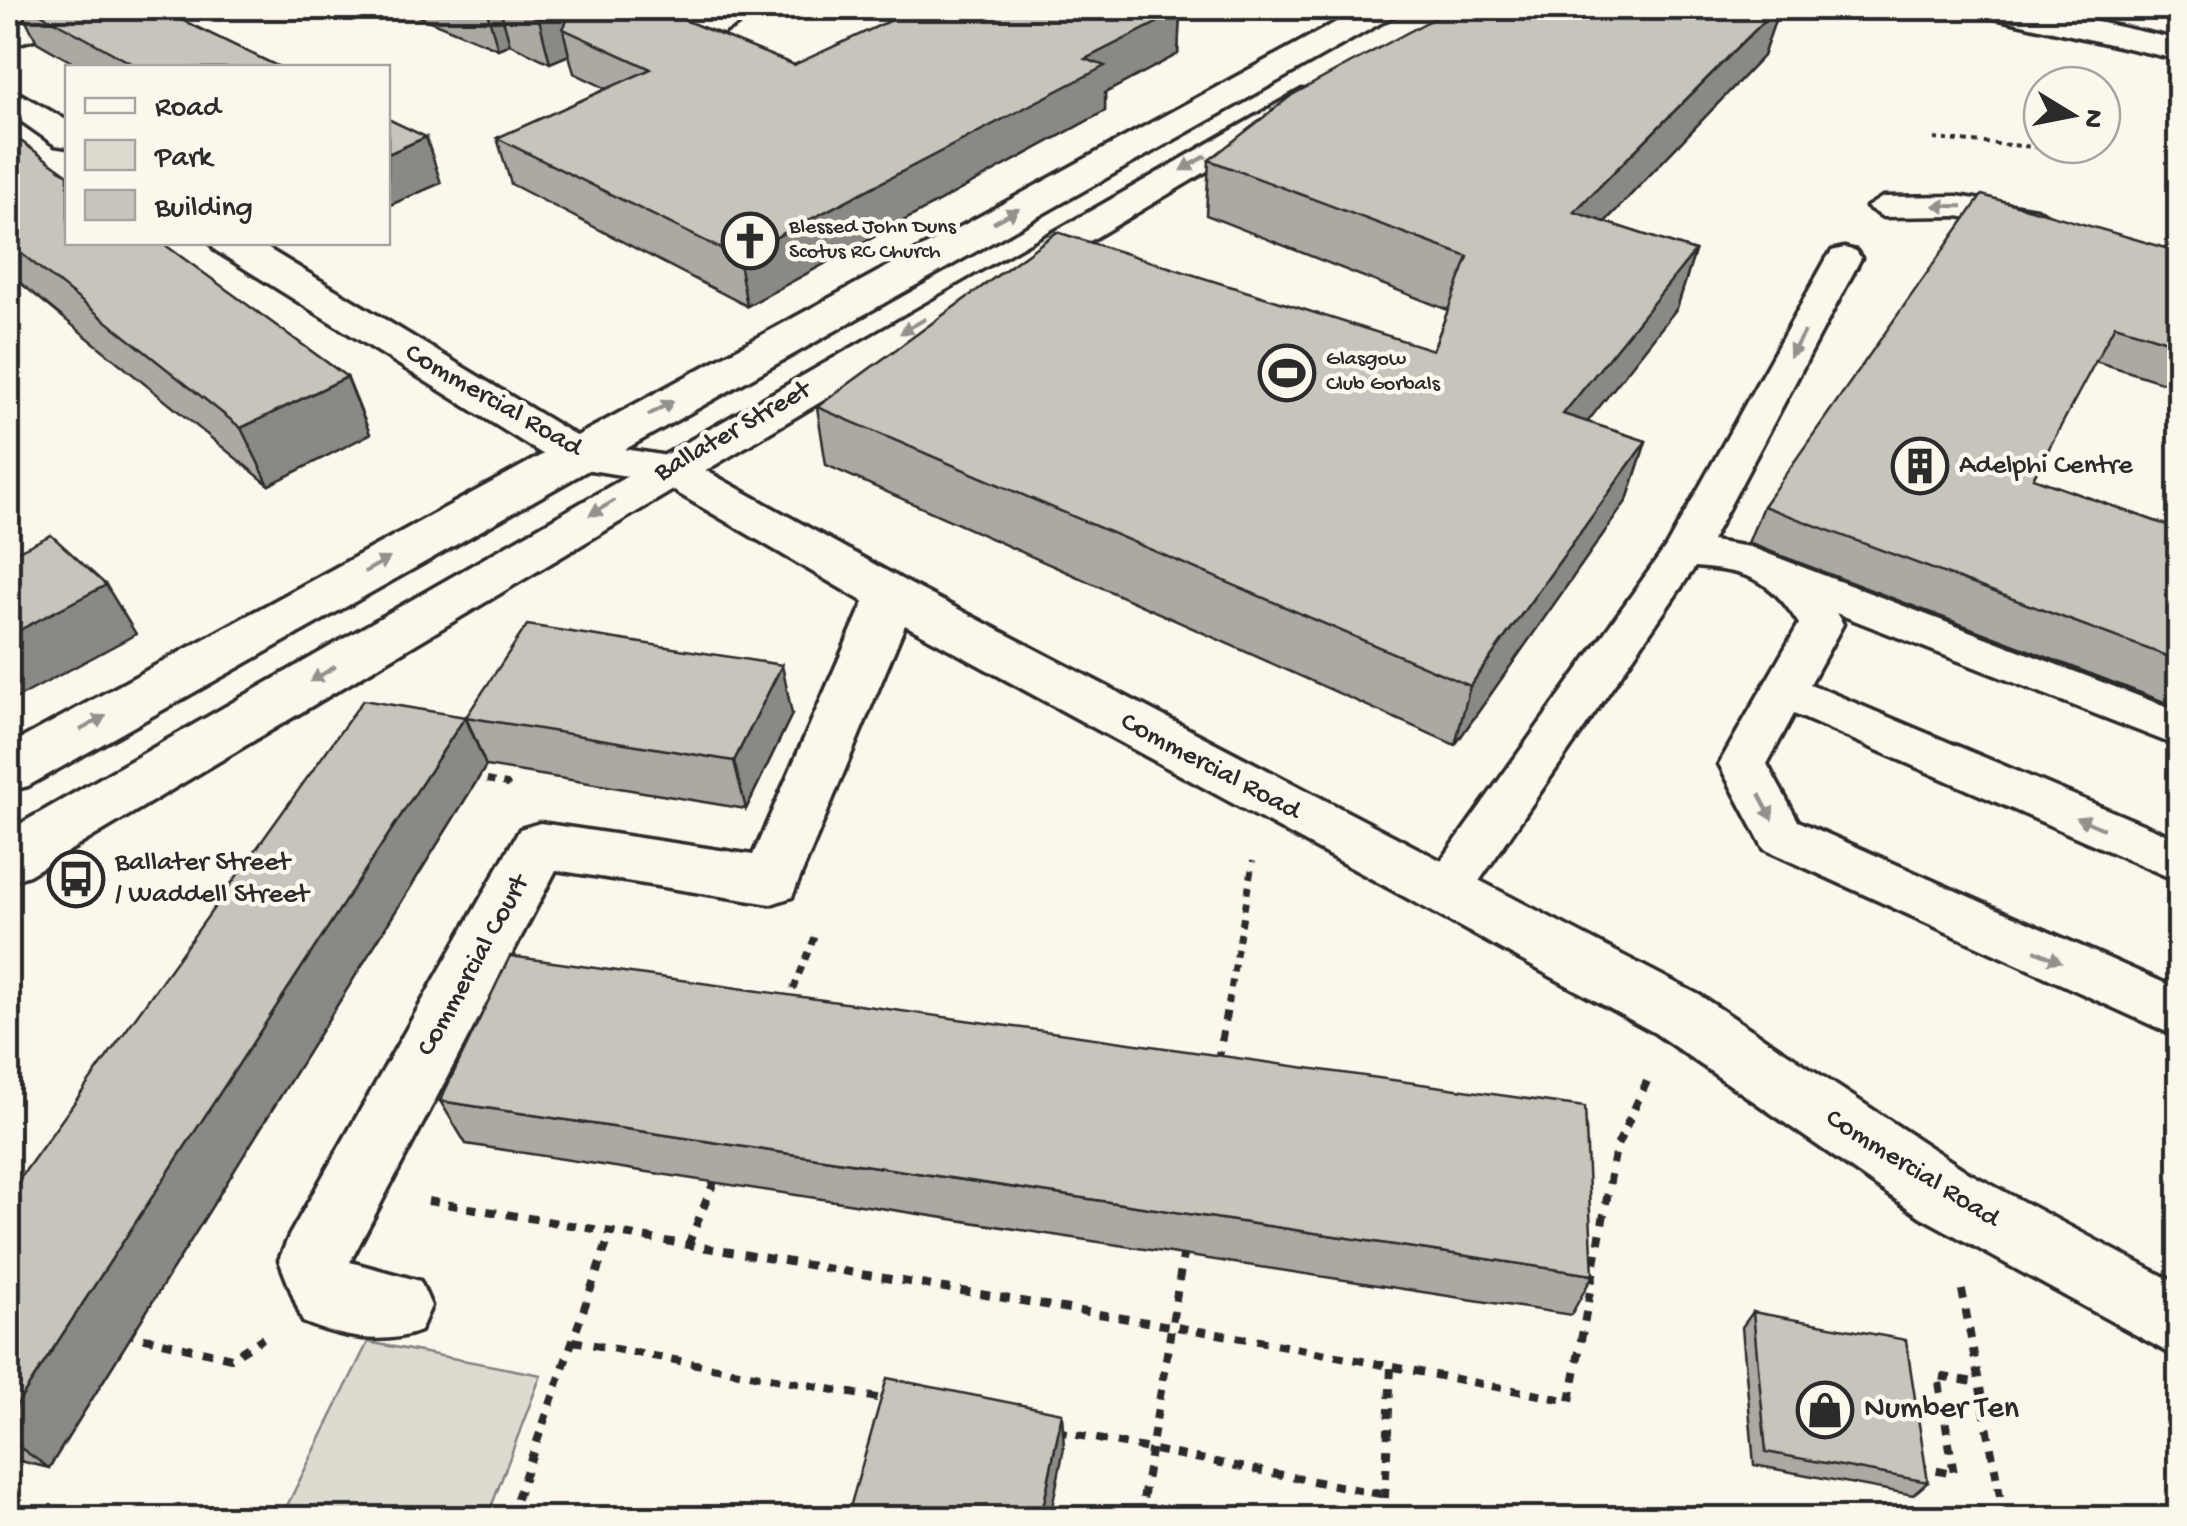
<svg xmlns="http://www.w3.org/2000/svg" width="2187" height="1526" viewBox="0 0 2187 1526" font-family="'Gochi Hand',sans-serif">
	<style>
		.green { fill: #dddad0; stroke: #84827e; stroke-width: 2.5 }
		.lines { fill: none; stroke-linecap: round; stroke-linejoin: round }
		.lane-casing { stroke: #2b2b2b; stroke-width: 7 }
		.street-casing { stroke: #2b2b2b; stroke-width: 7 }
		.primary-casing { stroke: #2b2b2b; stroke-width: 7 }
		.path-far2 { stroke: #2b2b2b; stroke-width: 4; stroke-dasharray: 5 5; stroke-linecap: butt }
		.path-far1 { stroke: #2b2b2b; stroke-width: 6; stroke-dasharray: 8 8; stroke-linecap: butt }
		.path { stroke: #2b2b2b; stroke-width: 8; stroke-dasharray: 10 10; stroke-linecap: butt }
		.lane { fill: #fbf7ec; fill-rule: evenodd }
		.street { fill: #fbf7ec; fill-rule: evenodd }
		.primary { fill: #fbf7ec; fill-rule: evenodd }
		.wall { fill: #aba9a2; stroke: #2b2b2b; stroke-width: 2.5 }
		.shaded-wall { fill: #8b8984; stroke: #2b2b2b; stroke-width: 2.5 }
		.building { fill: #c7c4bc; stroke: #2b2b2b; stroke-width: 2.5 }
		.oneway { fill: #93918c }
		.labels { text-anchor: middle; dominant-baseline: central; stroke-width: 9; stroke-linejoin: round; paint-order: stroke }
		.far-poi-label { font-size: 22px; fill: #2b2b2b; stroke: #fbf7ec; text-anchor: start }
		.street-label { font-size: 28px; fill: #2b2b2b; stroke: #fbf7ec }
		.poi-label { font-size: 28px; fill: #2b2b2b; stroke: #fbf7ec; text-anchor: start }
		.near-poi-label { font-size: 32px; fill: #2b2b2b; stroke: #fbf7ec; text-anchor: start }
	</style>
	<rect width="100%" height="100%" fill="#fbf7ec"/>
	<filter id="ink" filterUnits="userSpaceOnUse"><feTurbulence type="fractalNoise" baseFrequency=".01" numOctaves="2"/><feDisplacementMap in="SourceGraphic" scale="20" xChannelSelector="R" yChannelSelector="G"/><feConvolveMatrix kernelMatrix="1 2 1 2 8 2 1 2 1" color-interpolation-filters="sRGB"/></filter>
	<g filter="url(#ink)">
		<!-- green -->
		<polygon class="green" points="368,1342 541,1375 487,1518 281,1518"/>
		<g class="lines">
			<!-- lane casing -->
			<g class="lane-casing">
				<g id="lane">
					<polygon points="665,8 702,8 737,25 723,33 668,14"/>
					<polygon points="1957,196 2036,209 2052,219 2036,229 1957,216 1883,217 1867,207 1883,197"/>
					<path d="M1844 248 1856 251 1861 258 1711 541 1750 547 2180 712V747L1836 613 1843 624 1810 684 2180 840V882L1794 714 1767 764 1798 821 2180 990V1038L1764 849 1719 764 1799 624C1770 578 1749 572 1695 567L1462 906 1444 912 1426 906 1419 892 1666 547 1827 258 1832 251Z"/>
				</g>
			</g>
			<!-- street casing -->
			<g class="street-casing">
				<g id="street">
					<polygon points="77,8 127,8 122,15 8,46 8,26"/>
					<polygon points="1978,8 2033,8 2180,40 2180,60 1982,15"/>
					<polygon points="8,87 68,121 68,147 55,145 8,112"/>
					<path d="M210 242H257L588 443 685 459 910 584 1699 995 1969 1173 2180 1285V1359L1921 1217 1655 1033 905 625 792 897 771 904 556 870 350 1262 420 1281 431 1306 420 1331C383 1346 340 1337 303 1322L279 1260 289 1236 520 829 540 823 753 855 864 602 657 481 560 465 215 250Z"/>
				</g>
			</g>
			<!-- primary casing -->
			<g class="primary-casing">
				<g id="primary">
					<polygon points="1362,8 1400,8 1395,15 28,786 8,791 8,746"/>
					<polygon points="1302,90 1314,93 1319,100 1314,107 29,875 8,882 8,831"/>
				</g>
			</g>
			<!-- path-far2 -->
			<polyline class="path-far2" points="1934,139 2073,150"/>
			<!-- path-far1 -->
			<g class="path-far1">
				<polyline points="471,777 507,784 510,790"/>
				<polyline points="787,1004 815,936 812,933"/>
				<polyline points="1228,1004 1253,861"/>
			</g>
			<!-- path -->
			<g class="path">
				<polyline points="1218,1061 1228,1002"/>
				<polyline points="428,1201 1259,1341 1570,1401 1616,1148 1648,1079"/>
				<polyline points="688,1245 716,1177"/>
				<polyline points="1962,1290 2004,1518"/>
				<polyline points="124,1333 231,1358 263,1338"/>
				<polyline points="573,1341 888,1400"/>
				<polyline points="1057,1431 1385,1495"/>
				<polyline points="1917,1467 1954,1474 1938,1376 1980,1383"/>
				<polyline points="510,1518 611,1232"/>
				<polyline points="1140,1518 1184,1250"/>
				<polyline points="1384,1518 1391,1367"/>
			</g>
			<!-- lane -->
			<use href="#lane" class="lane"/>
			<!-- street -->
			<use href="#street" class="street"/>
			<!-- primary -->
			<use href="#primary" class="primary"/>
		</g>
		<!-- wall -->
		<g class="wall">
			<polygon points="20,8 157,8 281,68 82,68 37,42"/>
			<polygon points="398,8 655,8 794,65 1180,11 1178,54 1105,93 1105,111 747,306 511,184 497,138 607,89 574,73 569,55 550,63 510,44 498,49"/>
			<polygon points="1453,8 1779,8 1763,56 1605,222 1695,251 1677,308 1587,422 1646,441 1627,500 1455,745 826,465 817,407 1433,350 1448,310 1206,215 1209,160"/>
			<polygon points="8,132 347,377 370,434 269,485 8,273"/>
			<polygon points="2180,252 2180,388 2095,361 2033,478 2180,530 2180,708 1748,543 1763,506"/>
			<polygon points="792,714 746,809 486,766 466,717"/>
			<polygon points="486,766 49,1468 8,1458 8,1195"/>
			<polygon points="440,1101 1593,1275 1571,1315 466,1144"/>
			<polygon points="1753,1312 1928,1482 1913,1495 1754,1465 1742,1327"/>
		</g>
		<!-- shaded-wall -->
		<g class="shaded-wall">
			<polygon points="486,8 500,8 510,44 498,49"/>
			<polygon points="567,8 575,8 563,29 569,55 550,63 539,19"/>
			<polygon points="1777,8 1779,8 1763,56 1561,268 1574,212"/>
			<polygon points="1180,11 1178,54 1105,93 1105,111 747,306 738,257 1085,59"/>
			<polygon points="426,137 441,183 388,206 388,154"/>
			<polygon points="1695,251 1677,308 1548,472 1563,414"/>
			<polygon points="347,377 370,434 269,485 241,428"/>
			<polygon points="1646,441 1627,500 1455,745 1470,686"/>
			<polygon points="106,585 136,634 8,703 8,636"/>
			<polygon points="782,665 792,714 746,809 734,761"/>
			<polygon points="465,717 486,766 49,1468 8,1439 8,1418"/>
			<polygon points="1062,1413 1064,1448 1050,1518 1041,1518"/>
		</g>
		<!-- building -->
		<g class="building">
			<polygon points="30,8 157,8 281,68 140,68"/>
			<polygon points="514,8 567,8 539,19"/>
			<polygon points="573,8 655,8 794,65 917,8 1171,8 1180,11 1085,59 1105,66 738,257 497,138 651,69 563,29"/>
			<polygon points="1453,8 1777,8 1574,212 1695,251 1563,414 1646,441 1470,686 817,407 1057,232 1433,350 1468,257 1209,160 1292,95"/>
			<polygon points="388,119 426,137 388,154"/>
			<polygon points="8,132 68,175 68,242 161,242 347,377 241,428 8,243"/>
			<polygon points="1982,195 2180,252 2180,345 2115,325 2033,478 2180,530 2180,661 1763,506"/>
			<polygon points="51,535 106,585 8,636 8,556"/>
			<polygon points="527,625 782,665 734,761 466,717"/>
			<polygon points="363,700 465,717 8,1418 8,1195"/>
			<polygon points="510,956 1585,1107 1593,1275 440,1101"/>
			<polygon points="1753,1312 1906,1340 1928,1482 1766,1452"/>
			<polygon points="887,1378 1062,1413 1041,1518 847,1518"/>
		</g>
		<!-- one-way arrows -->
		<defs><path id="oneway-solid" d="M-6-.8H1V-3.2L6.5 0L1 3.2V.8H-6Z" transform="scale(2.5)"/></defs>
		<g class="oneway">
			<use href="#oneway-solid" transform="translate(1194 163) rotate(150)"/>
			<use href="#oneway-solid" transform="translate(1948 206) rotate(-179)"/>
			<use href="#oneway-solid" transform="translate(1006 216) rotate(-29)"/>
			<use href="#oneway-solid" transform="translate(913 326) rotate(150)"/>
			<use href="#oneway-solid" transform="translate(1797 344) rotate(119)"/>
			<use href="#oneway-solid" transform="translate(661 408) rotate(-29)"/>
			<use href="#oneway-solid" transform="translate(602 508) rotate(149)"/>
			<use href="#oneway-solid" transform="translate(377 565) rotate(-29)"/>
			<use href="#oneway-solid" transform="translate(323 674) rotate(149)"/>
			<use href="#oneway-solid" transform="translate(93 723) rotate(-29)"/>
			<use href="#oneway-solid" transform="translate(1766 807) rotate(62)"/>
			<use href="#oneway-solid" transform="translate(2090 823) rotate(-157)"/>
			<use href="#oneway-solid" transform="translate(2048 956) rotate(24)"/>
		</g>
	</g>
	<!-- icons -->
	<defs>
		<g id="church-ring" transform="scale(2.875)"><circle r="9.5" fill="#fbf7ec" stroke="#2b2b2b" stroke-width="1.5"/><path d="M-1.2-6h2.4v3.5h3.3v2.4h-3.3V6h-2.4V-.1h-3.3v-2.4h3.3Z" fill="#2b2b2b"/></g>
		<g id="stadium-ring" transform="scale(2.875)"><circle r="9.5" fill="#fbf7ec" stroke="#2b2b2b" stroke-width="1.5"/><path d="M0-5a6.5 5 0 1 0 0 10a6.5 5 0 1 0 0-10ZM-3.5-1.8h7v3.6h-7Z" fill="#2b2b2b"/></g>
		<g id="building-ring" transform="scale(2.875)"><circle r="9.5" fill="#fbf7ec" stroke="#2b2b2b" stroke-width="1.5"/><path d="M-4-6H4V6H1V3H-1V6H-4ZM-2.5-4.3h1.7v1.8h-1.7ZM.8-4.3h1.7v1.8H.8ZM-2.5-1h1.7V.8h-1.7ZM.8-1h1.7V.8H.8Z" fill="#2b2b2b"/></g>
		<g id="bus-ring" transform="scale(2.875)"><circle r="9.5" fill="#fbf7ec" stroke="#2b2b2b" stroke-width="1.5"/><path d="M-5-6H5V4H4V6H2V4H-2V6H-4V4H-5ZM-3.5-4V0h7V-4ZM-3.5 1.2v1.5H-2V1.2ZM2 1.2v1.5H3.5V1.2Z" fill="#2b2b2b"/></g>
		<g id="shop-ring" transform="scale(2.875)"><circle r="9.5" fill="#fbf7ec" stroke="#2b2b2b" stroke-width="1.5"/><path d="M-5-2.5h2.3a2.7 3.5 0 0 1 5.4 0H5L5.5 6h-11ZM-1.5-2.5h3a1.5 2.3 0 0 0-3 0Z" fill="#2b2b2b"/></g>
	</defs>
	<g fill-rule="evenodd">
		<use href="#church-ring" x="750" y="241"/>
		<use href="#stadium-ring" x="1287" y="373"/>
		<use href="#building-ring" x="1920" y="466"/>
		<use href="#bus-ring" x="76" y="879"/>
		<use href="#shop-ring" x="1825" y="1410"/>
	</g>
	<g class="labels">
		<!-- far-poi labels -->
		<g class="far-poi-label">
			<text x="789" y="228">Blessed John Duns<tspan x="789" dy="25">Scotus RC Church</tspan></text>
			<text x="1326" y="360">Glasgow<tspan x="1326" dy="25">Club Gorbals</tspan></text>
		</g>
		<!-- street labels -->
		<g class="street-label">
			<text transform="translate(493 401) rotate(30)">Commercial Road</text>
			<text transform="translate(733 432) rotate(-30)">Ballater Street</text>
			<text transform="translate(1210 767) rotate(28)">Commercial Road</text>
			<text transform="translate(474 966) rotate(-61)">Commercial Court</text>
			<text transform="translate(1912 1169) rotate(32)">Commercial Road</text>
		</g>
		<!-- poi labels -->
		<g class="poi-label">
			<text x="1959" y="466">Adelphi Centre</text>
			<text x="115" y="863">Ballater Street<tspan x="115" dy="32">/ Waddell Street</tspan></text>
		</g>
		<!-- near-poi labels -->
		<g class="near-poi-label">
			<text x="1864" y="1410">Number Ten</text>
		</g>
	</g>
	<!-- margin -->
	<rect width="2187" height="1526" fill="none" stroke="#fbf7ec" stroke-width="40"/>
	<rect x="20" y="20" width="2147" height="1486" fill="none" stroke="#2b2b2b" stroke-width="4" filter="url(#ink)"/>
	<!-- legend -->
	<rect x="65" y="65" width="325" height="180" fill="#fbf7ec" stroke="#a8a59f" stroke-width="2.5"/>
	<rect x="85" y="98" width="50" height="15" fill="#fbf7ec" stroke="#a8a59f" stroke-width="2.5"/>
	<text x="155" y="115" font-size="30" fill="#2b2b2b">Road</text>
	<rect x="85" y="140" width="50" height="30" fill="#dddad0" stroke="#a8a59f" stroke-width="2.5"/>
	<text x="155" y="165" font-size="30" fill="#2b2b2b">Park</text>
	<rect x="85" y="190" width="50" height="30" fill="#c7c4bc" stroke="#a8a59f" stroke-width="2.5"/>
	<text x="155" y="215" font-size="30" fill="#2b2b2b">Building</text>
	<!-- north arrow -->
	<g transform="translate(2072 115) rotate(100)"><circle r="48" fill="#fbf7ec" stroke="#a8a59f" stroke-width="2.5"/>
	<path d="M0-8L18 38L0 25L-18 38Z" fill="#2b2b2b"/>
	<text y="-15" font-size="28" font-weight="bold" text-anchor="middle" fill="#2b2b2b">N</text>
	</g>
</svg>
